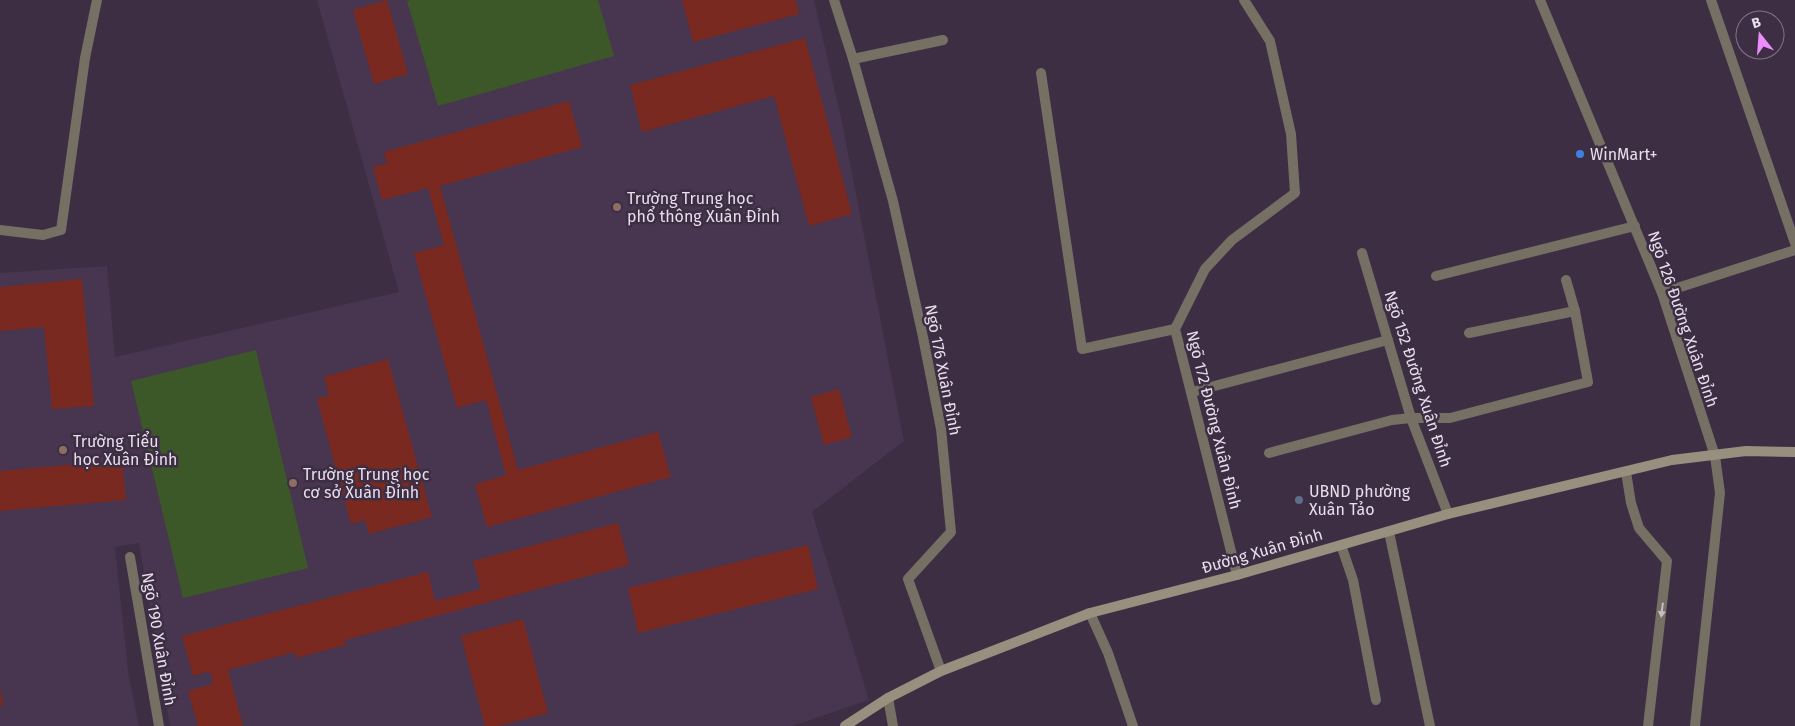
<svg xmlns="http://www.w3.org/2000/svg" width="1795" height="726" viewBox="0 0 1795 726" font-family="'Fira Sans',sans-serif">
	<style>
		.built { fill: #48354f }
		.green { fill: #3d5828 }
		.building { fill: #7a2921 }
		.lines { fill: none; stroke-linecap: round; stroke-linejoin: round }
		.lane { stroke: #756f64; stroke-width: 10 }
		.street { stroke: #756f64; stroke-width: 10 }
		.secondary { stroke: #998f7e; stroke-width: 10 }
		.oneway { fill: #c6bdc3 }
		.shop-dot { fill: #3f7fe0; stroke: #3d2e43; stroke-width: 2 }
		.education-dot { fill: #8d6e63; stroke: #3d2e43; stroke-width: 2 }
		.service-dot { fill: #5c6f8a; stroke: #3d2e43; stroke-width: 2 }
		.labels { text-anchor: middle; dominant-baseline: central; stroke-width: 5; stroke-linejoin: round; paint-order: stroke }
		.poi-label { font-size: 16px; fill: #e8deec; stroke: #3d2e43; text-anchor: start }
		.street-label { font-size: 16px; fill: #e8deec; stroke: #3d2e43 }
	</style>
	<rect width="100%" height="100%" fill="#3d2e43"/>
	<!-- built -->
	<polygon class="built" points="317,0 814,0 842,122 904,441 812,512 869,700 792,726 170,726 139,543 115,547 128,671 139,726 0,726 0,273 107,266 115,357 399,292"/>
	<!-- green -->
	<g class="green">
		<polygon points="411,0 598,0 614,56 438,106 407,1"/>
		<polygon points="256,350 308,568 183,598 131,381"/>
	</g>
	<!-- building -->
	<g class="building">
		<polygon points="387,0 408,74 374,84 353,10"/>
		<polygon points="682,0 796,0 799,14 693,42"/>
		<polygon points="805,38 852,214 809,226 774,96 642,132 630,85"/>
		<polygon points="569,101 582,147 440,186 518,470 658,432 671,477 487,527 475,484 506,475 486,400 457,408 414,253 444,245 428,188 382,200 373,167 387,163 384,152"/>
		<polygon points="82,279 94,406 52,409 44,327 0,331 0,287"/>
		<polygon points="388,359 432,517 369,534 365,520 351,524 317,399 329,395 324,377"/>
		<polygon points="839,389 852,437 824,445 811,397"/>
		<polygon points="122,460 126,500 0,511 0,471"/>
		<polygon points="618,523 629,565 345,640 346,645 296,658 295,652 228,670 243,726 198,726 188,691 213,684 210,671 193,676 182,636 428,572 435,601 481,589 473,561"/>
		<polygon points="808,545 818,589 638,633 628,588"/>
		<polygon points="523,619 548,713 499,726 485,726 461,636"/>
		<polygon points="0,687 3,705 0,706"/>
	</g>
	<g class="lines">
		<!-- lane -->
		<g class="lane">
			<polyline points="834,0 853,59 893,201 923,337 941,429 951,532 908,579 941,671"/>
			<polyline points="1711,0 1795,243"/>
			<polyline points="853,59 943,40"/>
			<polyline points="1041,73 1082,349 1175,329"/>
			<polyline points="0,230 43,235 61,230 85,58 97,0"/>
			<polyline points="1362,253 1411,418 1448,514"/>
			<polyline points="1436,276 1635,226"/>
			<polyline points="1662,293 1795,250"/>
			<polyline points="1469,333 1575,311"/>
			<polyline points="1192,392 1388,340"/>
			<polyline points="1269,453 1392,420 1411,418 1450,418 1588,382 1575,311 1566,280"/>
			<polyline points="1389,532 1430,726"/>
			<polyline points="1341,545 1353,580 1376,700"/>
			<polyline points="1237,575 1175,329 1205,269 1232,240 1295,193 1291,134 1270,41 1244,0"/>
			<polyline points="1090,613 1108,653 1133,726"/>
			<polyline points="1695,726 1720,493 1715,456"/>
		</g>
		<!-- street -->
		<g class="street">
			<polyline points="1540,0 1662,293 1715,456"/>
			<polyline points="1626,472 1631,503 1639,528 1667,561 1648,726"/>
			<polyline points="130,557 159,726"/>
			<polyline points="888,698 893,726"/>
		</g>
		<!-- secondary -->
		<polyline class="secondary" points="845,726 888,698 941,671 1090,613 1237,575 1448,514 1672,460 1746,451 1795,452"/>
	</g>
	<!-- one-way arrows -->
	<defs><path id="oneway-solid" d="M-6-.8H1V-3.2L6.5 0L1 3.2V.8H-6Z" transform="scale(1.25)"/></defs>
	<use class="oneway" href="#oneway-solid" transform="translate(1662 610) rotate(97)"/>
	<!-- markers -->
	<circle class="shop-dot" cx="1580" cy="154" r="5"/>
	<g class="education-dot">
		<circle cx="617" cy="207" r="5"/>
		<circle cx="63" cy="450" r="5"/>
		<circle cx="293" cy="483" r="5"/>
	</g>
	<circle class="service-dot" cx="1299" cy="500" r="5"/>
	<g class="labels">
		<!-- poi labels -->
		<g class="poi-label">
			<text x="1590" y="154">WinMart+</text>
			<text x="627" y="198">Trường Trung học<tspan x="627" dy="18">phổ thông Xuân Đỉnh</tspan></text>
			<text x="73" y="441">Trường Tiểu<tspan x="73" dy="18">học Xuân Đỉnh</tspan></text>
			<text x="303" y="474">Trường Trung học<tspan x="303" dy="18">cơ sở Xuân Đỉnh</tspan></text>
			<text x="1309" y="491">UBND phường<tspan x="1309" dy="18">Xuân Tảo</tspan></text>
		</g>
		<!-- street labels -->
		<g class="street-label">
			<text transform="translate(1683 319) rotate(71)">Ngõ 126 Đường Xuân Đỉnh</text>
			<text transform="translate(943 370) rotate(79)">Ngõ 176 Xuân Đỉnh</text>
			<text transform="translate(1418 379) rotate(72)">Ngõ 152 Đường Xuân Đỉnh</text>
			<text transform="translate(1214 420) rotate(76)">Ngõ 172 Đường Xuân Đỉnh</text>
			<text transform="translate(1262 551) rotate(-16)">Đường Xuân Đỉnh</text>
			<text transform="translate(159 639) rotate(80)">Ngõ 190 Xuân Đỉnh</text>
		</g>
	</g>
	<!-- north arrow -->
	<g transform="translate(1760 35) rotate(343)"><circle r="24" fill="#3d2e43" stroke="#817487"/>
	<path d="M0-4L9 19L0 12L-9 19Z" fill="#eb8dfc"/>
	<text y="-8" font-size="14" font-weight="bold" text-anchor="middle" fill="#e8deec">B</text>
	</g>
</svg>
